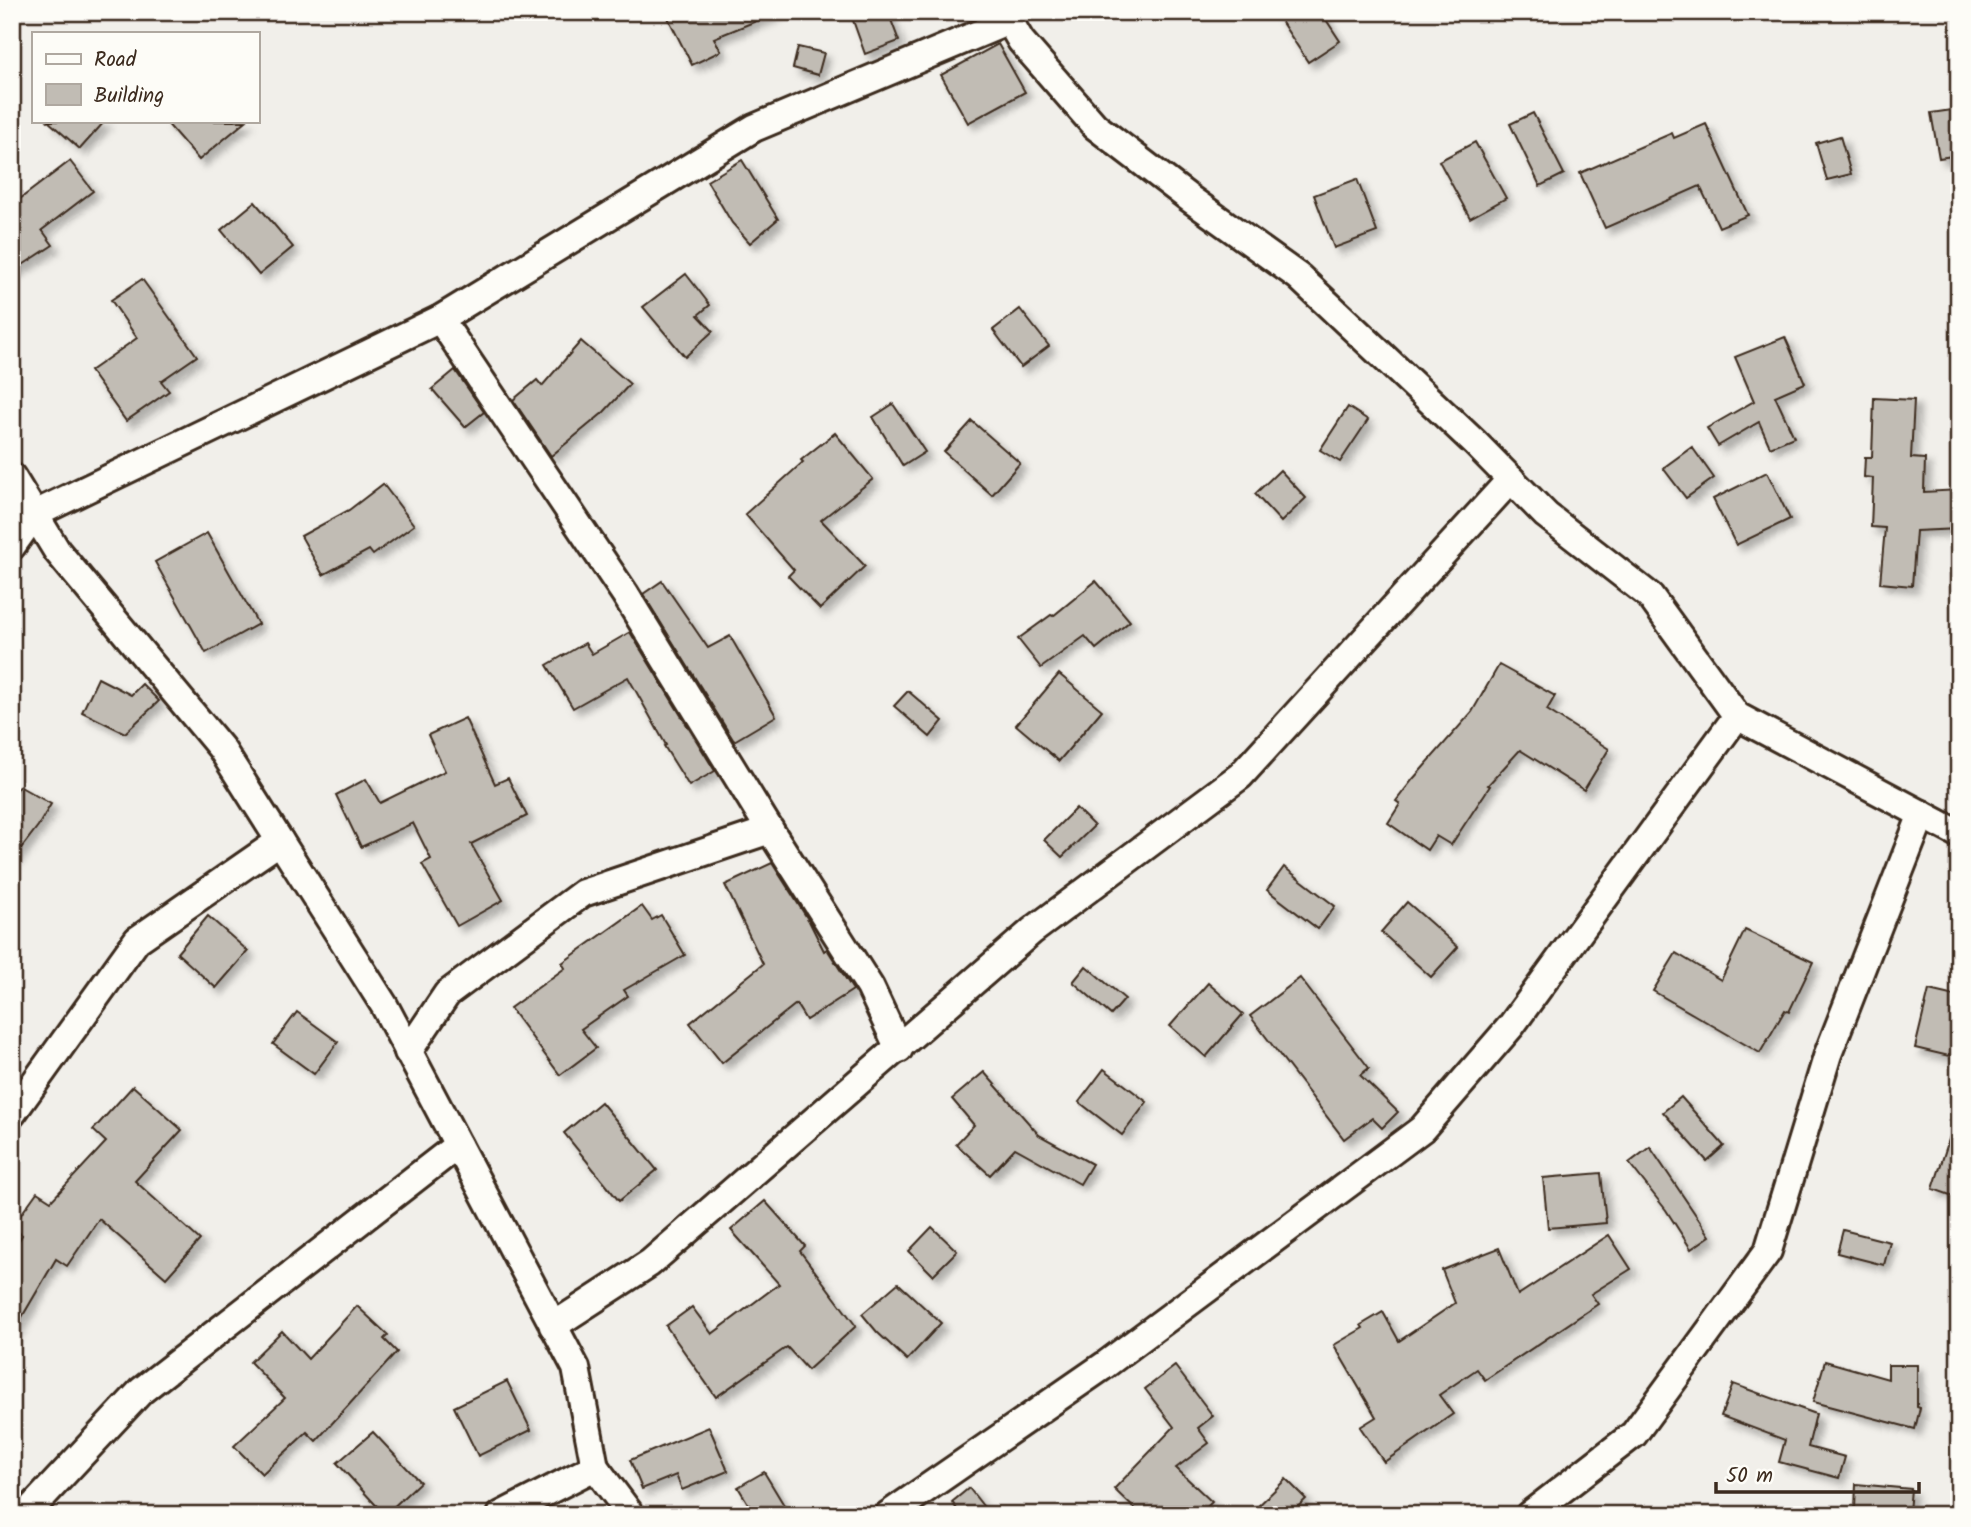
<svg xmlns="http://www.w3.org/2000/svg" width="1971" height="1527" viewBox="0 0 1971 1527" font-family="Kalam,sans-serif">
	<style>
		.building { fill: #c1bcb4; stroke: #3b2a1e; stroke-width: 2; filter: url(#shadow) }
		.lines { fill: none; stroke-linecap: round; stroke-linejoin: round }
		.minor-casing { stroke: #3b2a1e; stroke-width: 32 }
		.minor { stroke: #fdfcf7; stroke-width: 26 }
	</style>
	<defs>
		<filter id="shadow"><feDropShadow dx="6" dy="6" stdDeviation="3.5" flood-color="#0004"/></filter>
	</defs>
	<rect width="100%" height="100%" fill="#f1efea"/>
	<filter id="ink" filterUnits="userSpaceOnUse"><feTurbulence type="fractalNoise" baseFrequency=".0143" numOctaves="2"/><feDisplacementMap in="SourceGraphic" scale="14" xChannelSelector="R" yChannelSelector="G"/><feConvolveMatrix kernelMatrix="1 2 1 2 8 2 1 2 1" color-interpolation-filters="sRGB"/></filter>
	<g filter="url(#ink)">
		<!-- building -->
		<g class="building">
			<polygon points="665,12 776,12 776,13 714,38 721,51 692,65"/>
			<polygon points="850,12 888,12 899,41 865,54"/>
			<polygon points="1275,12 1321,12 1340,41 1308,62"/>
			<polygon points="998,44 1025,92 968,123 941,75"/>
			<polygon points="798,47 824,53 818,75 793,68"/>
			<polygon points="1952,110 1959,155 1939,158 1931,113"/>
			<polygon points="1533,113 1564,174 1540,186 1510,124"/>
			<polygon points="48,121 105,121 80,149"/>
			<polygon points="165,121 246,121 199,160"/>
			<polygon points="1706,124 1748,215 1719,227 1700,186 1605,228 1580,173 1672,133 1674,138"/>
			<polygon points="1840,136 1851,174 1827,180 1816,143"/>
			<polygon points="1475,142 1506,198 1470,218 1439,161"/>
			<polygon points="742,160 778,219 750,243 732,223 707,181"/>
			<polygon points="70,161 93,191 42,230 53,245 12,272 12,205"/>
			<polygon points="1357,179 1377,232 1334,248 1314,195"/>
			<polygon points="255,202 293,247 259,275 221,230"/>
			<polygon points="686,274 710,305 698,315 713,331 685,357 643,307"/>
			<polygon points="142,279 197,356 161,381 169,391 126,421 90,371 137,338 111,300"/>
			<polygon points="1020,309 1049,346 1021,367 993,330"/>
			<polygon points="1785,337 1805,383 1775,396 1794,437 1770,447 1759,422 1718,446 1707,428 1754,401 1735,357"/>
			<polygon points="581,341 630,384 604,412 551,456 513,400 537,380 542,386"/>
			<polygon points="455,370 484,412 465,427 432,389"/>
			<polygon points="1874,398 1914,400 1911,458 1925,459 1924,492 1959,490 1959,529 1916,531 1912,586 1880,583 1885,528 1871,527 1873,478 1864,477 1865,457 1872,457"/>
			<polygon points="893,404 925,452 903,466 873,417"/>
			<polygon points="1348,407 1368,420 1340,462 1320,450"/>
			<polygon points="972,421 1020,463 992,495 944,452"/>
			<polygon points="835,433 873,479 821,520 865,566 820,609 788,576 794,570 745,514 803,462 801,460"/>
			<polygon points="1692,447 1714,478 1686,498 1663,468"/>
			<polygon points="1280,470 1306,498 1281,522 1255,494"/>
			<polygon points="1767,472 1790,519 1736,545 1713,499"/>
			<polygon points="383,484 414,525 373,555 369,550 323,575 301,536 349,510"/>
			<polygon points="207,533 258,624 206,653 155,562"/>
			<polygon points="662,581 708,648 730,636 776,716 734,741 643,594"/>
			<polygon points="1096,581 1130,621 1096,649 1085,636 1041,668 1018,639 1051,615 1053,616"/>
			<polygon points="630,632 715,771 689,786 664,746 666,745 628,677 573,708 547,665 585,643 592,654"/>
			<polygon points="1499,665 1555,696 1547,710 1609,749 1584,790 1520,750 1488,785 1490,786 1451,845 1436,836 1427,850 1388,823 1400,804 1396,801 1413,779 1472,712"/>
			<polygon points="1059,674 1102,710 1059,761 1016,725"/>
			<polygon points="98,678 131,695 142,684 159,701 125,733 82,712"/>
			<polygon points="908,691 943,721 930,737 894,706"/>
			<polygon points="465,718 495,784 508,778 527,816 471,844 503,900 457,926 422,864 431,859 413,823 361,847 336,795 366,779 380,803 445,771 428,735"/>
			<polygon points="19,786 51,804 38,826 12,860 12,798"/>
			<polygon points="1076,808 1094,826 1062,857 1044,840"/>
			<polygon points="772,863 809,921 824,951 827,949 853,990 806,1020 796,1004 722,1063 690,1023 763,964 725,885"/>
			<polygon points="1284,867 1335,906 1318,929 1267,890"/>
			<polygon points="1407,902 1458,947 1431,977 1381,932"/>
			<polygon points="642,906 652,920 661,915 685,955 624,990 628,996 581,1029 596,1048 560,1075 510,1008 565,968 562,963"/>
			<polygon points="208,916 248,951 216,988 177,953"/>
			<polygon points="1745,930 1813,962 1789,1012 1785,1010 1760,1053 1653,991 1676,953 1721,980"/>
			<polygon points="1086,966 1125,999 1111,1015 1073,982"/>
			<polygon points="1300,978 1369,1068 1360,1075 1398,1112 1382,1128 1372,1118 1344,1139 1250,1016"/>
			<polygon points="1208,983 1243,1014 1206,1057 1170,1026"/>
			<polygon points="1929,990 1959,997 1959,1056 1949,1054 1949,1056 1915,1048"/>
			<polygon points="297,1012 338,1042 314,1074 273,1044"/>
			<polygon points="1104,1069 1147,1102 1122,1135 1079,1102"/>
			<polygon points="984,1072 1039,1135 1092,1164 1080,1184 1015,1148 990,1175 956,1144 974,1125 952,1099"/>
			<polygon points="133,1086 182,1130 135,1181 200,1240 166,1278 99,1219 67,1266 56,1259 12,1334 12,1253 22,1235 12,1227 37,1192 51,1201 106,1142 93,1130"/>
			<polygon points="1681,1097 1724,1146 1707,1161 1663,1112"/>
			<polygon points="601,1102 657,1170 619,1201 564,1133"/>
			<polygon points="1954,1124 1959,1125 1959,1198 1933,1189"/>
			<polygon points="1650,1147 1710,1236 1691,1249 1666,1210 1629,1163"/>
			<polygon points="1601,1173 1606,1223 1548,1228 1543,1178"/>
			<polygon points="765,1201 805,1246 800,1251 856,1326 808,1370 787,1347 716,1397 666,1326 692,1307 712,1334 779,1284 731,1230"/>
			<polygon points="932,1227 957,1251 933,1275 909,1251"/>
			<polygon points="1843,1230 1890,1242 1884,1265 1837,1253"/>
			<polygon points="1609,1235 1631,1269 1591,1294 1598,1304 1485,1380 1477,1369 1439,1395 1453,1414 1384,1462 1360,1427 1376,1417 1334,1345 1363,1328 1361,1325 1383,1312 1399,1341 1455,1303 1442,1270 1499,1248 1518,1295"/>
			<polygon points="898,1283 941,1323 907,1360 877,1332 862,1314"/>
			<polygon points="357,1306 388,1335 384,1339 397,1352 316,1441 307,1432 262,1474 234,1446 285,1398 250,1362 282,1331 308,1359"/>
			<polygon points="1825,1361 1888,1379 1888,1365 1917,1365 1917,1407 1920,1408 1915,1429 1813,1402"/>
			<polygon points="1175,1366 1213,1416 1198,1428 1209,1443 1176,1468 1212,1502 1199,1515 1141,1515 1114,1489 1174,1427 1145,1389"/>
			<polygon points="507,1381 531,1430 478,1456 454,1407"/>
			<polygon points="1733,1384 1816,1414 1808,1447 1845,1457 1839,1478 1779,1462 1785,1440 1721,1416"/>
			<polygon points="709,1427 728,1471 682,1490 676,1475 642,1489 630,1460"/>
			<polygon points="373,1432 420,1482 385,1515 337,1463"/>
			<polygon points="764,1472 790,1515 755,1515 738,1487"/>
			<polygon points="1286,1479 1306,1499 1289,1515 1249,1515"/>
			<polygon points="1856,1484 1911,1489 1909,1512 1855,1509"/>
			<polygon points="969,1488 990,1515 961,1515 952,1502"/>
		</g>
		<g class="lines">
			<!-- minor casing -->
			<g class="minor-casing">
				<g id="minor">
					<polyline points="1004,12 1021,41 1095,126 1189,198 1299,277 1475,443 1546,515 1650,596 1737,716 1959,834"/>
					<polyline points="440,319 625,594 770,830 870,987 899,1049"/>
					<polyline points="12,477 57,551 221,748 384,1005 576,1368 595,1467 631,1515"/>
					<polyline points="12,546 35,514 440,319 754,128 1009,21"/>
					<polyline points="408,1052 447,994 583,893 770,830"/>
					<polyline points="12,1114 137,940 280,841"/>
					<polyline points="553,1326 650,1263 1032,931 1240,776 1511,479"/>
					<polyline points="25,1515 141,1391 458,1145"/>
					<polyline points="501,1515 595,1467"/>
					<polyline points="888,1515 1105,1365 1422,1129 1511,1026 1737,716"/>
					<polyline points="1529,1515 1634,1434 1768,1251 1828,1054 1922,814"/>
				</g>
			</g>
			<!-- minor -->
			<use href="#minor" class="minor"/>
		</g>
	</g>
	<!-- margin -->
	<rect width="1971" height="1527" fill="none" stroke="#fdfcf7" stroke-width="42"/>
	<rect x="21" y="21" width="1929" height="1485" fill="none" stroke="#3b2a1e" stroke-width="2.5" filter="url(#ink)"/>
	<!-- legend -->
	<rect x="32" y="32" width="228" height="91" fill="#fdfcf7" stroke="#afa8a0" stroke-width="2"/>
	<rect x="46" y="54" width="35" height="10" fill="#fdfcf7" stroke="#afa8a0" stroke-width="2"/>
	<text x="94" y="66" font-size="21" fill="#3b2a1e">Road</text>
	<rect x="46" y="84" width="35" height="21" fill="#c1bcb4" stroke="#afa8a0" stroke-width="2"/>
	<text x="94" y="102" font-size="21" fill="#3b2a1e">Building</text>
	<!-- scale -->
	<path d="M1716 1482v10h203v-10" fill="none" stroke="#3b2a1e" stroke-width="3.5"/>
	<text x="1726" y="1482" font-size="21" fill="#3b2a1e" stroke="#fdfcf7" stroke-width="5" paint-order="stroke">50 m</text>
</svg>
